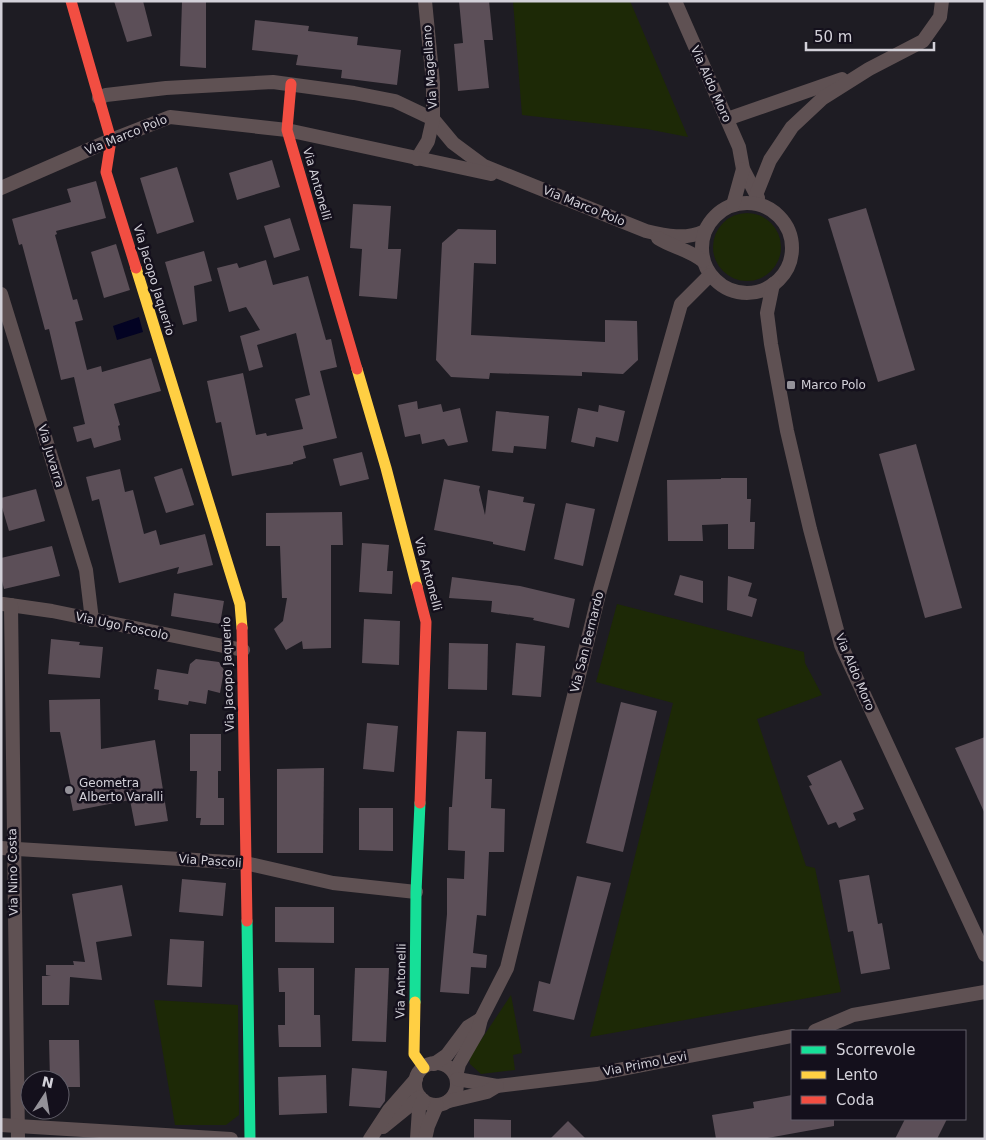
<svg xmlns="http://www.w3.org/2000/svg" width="986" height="1140" viewBox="0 0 986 1140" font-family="'DejaVu Sans',sans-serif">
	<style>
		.green { fill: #1d2906 }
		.water { fill: #030323 }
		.building { fill: #5c4f58 }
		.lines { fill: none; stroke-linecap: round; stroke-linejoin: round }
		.street { stroke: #5f5153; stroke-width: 14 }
		.fast { stroke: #16e098; stroke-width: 11 }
		.slow { stroke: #ffcf43; stroke-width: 11 }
		.jam { stroke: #f24e42; stroke-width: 11 }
		.poi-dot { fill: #949299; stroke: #14101c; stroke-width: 2 }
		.labels { text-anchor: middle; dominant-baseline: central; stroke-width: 5; stroke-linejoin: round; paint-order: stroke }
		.street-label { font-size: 12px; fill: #d3d1d9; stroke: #14101c }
		.poi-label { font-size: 12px; fill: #d3d1d9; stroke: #14101c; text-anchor: start }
	</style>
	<rect width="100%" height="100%" fill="#1e1c23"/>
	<!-- green -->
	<g class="green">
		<polygon points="513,1 630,1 688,137 647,129 522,115"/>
		<circle cx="747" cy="247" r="34"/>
		<polygon points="617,604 804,652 805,663 822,695 757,719 806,866 815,868 841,992 590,1037 673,703 596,682"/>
		<polygon points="511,995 522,1053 513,1055 515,1070 481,1074 470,1064 469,1058"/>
		<polygon points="154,1000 238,1005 239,1115 226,1125 175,1125"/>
	</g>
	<!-- water -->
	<polygon class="water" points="139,317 143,332 117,340 113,326"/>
	<!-- building -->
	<g class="building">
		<polygon points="114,1 143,1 152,36 127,42"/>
		<polygon points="182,1 206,2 206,68 180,66"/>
		<polygon points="459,1 489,1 493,40 484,40 489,88 458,91 454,44 463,43"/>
		<polygon points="255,20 309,26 308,31 358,37 357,45 401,50 397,85 341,78 342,70 296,65 298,55 252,50"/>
		<polygon points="272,160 280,187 237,200 229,173"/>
		<polygon points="177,167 194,222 157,234 140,178"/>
		<polygon points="96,181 106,218 56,231 57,234 55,235 73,300 77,299 83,320 75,322 87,370 101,366 102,372 151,358 161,391 114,404 120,425 118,426 121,440 94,448 91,438 77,442 73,427 85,424 74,377 61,380 49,329 45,330 22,244 19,245 12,219 71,202 67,189"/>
		<polygon points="353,204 391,206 388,249 401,249 397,299 359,296 362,249 350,248"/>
		<polygon points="866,208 915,370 878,382 828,219"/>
		<polygon points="290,218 300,250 274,258 264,226"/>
		<polygon points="458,229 496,230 496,264 474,263 471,335 605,342 605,320 637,321 638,360 623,374 582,372 582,376 490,373 489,379 451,377 436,360 442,243"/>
		<polygon points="116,244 130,290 104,298 91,252"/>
		<polygon points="204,251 212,281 194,286 197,321 183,325 165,262"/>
		<polygon points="266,260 273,285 308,276 326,340 331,339 337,367 320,371 337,438 303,446 306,458 293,462 293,464 232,476 221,422 216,423 207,381 243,373 256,435 266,433 267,436 303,429 295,399 310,395 296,333 257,345 263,367 249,371 240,336 260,330 246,307 229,312 217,268 237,263 239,268"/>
		<polygon points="417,401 418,409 441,404 443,412 460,408 468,442 448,446 444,439 422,444 420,434 405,437 398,405"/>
		<polygon points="599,405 625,411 618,442 596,437 594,447 571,442 578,408 598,412"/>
		<polygon points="496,411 549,416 546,449 514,446 513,453 492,451"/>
		<polygon points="916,444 962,608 925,618 879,454"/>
		<polygon points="362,452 369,479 340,486 333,459"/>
		<polygon points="182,468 194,505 166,513 154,477"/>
		<polygon points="120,469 125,492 133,490 144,534 156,530 160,545 205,534 213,565 177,574 179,567 119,583 99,499 92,501 86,477"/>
		<polygon points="721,478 747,478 747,499 751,499 750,522 755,522 754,549 728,549 728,524 702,525 703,541 668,541 667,480 721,479"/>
		<polygon points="444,479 480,486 479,490 485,515 488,490 524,497 523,502 535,504 525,551 493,544 493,542 434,530"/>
		<polygon points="36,489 45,521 9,531 1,504 1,498"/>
		<polygon points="566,503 595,509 583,566 554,559"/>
		<polygon points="342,512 343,545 331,545 331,648 303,649 302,641 286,650 274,629 283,621 287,598 282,598 280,546 266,546 266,513"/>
		<polygon points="362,543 389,545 387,571 393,571 392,594 359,592"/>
		<polygon points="52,546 60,576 4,589 1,577 1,558"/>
		<polygon points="680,575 703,581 703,603 674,595"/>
		<polygon points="728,576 752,583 748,596 757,599 752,617 727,610"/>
		<polygon points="452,577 520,586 575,599 569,628 533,620 534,618 491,612 492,601 449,598"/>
		<polygon points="174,593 224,601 220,624 171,616"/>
		<polygon points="364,619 400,621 399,665 362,663"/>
		<polygon points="51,639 80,642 79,645 103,647 100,678 48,674"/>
		<polygon points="449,643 488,644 487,690 448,689"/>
		<polygon points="516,643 545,646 541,697 512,695"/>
		<polygon points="196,659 219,662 224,670 220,693 208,690 206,704 189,701 188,705 158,700 159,690 154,689 157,669 188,674 190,664"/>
		<polygon points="100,699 101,749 155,740 168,821 135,826 130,800 73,811 68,786 71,786 60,732 50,732 49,700"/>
		<polygon points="621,702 657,711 623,852 586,843"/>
		<polygon points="367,723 398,726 394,772 363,769"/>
		<polygon points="457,731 486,732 485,779 492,779 491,808 505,809 504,852 489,852 486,916 477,915 473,953 487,955 486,968 471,967 469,994 440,992 447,914 447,878 464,879 465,851 448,850 449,807 452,807"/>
		<polygon points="190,734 221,734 221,771 218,771 218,798 224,798 224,825 200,825 201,818 196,818 197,771 190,771"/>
		<polygon points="985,737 985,814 955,748"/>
		<polygon points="841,760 864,809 853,813 856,820 839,828 836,822 828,825 809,786 812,785 807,776"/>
		<polygon points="324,768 323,853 277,853 277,769"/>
		<polygon points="359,808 393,808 393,851 359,850"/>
		<polygon points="869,875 878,924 882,923 890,969 861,974 853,931 848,932 839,880"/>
		<polygon points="577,876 611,883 574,1020 533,1011 539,981 550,984"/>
		<polygon points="182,879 226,883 223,916 179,912"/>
		<polygon points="122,885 132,936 96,942 102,980 70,977 69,1005 42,1005 42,976 51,976 46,975 46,965 74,965 73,961 85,962 72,894"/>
		<polygon points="275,907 334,907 334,943 275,942"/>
		<polygon points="170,939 204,941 202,987 167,985"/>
		<polygon points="278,968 314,968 314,1015 320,1015 321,1047 279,1047 278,1025 285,1025 285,992 279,992"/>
		<polygon points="355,968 389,968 386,1042 352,1041"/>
		<polygon points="49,1040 79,1040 80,1087 60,1087 60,1080 50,1080"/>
		<polygon points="352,1068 387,1071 385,1101 380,1108 349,1106"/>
		<polygon points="326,1075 327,1113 279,1115 278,1077"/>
		<polygon points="792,1095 792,1119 834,1119 834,1126 762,1139 716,1139 712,1115 754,1108 753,1102"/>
		<polygon points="474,1119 511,1120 511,1139 474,1139"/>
		<polygon points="905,1119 947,1119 937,1139 895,1139"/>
		<polygon points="568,1121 586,1139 550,1139"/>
	</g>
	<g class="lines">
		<!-- street -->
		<g class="street">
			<polyline points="675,1 739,147 743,169 758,198"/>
			<path d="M99 98 106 95 166 88 273 82 354 93 395 101 433 119 453 143 484 166 646 231C666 236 686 240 705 231"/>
			<polyline points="727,119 842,79"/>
			<polyline points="417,159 428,141 433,119 433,83 425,1"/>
			<polyline points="1,188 111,140 170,117 287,130 491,174"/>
			<polyline points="756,195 770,160 792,127 823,98 869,69 923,41 940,17 942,1"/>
			<circle cx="747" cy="248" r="45"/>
			<polyline points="733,205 743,169"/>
			<path d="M658 238C672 247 690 250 703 261"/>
			<polyline points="773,284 767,313 771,344 787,431 810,529 841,645 985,955"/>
			<polyline points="1,294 86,570 92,620"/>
			<polyline points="3,604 52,611 243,650"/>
			<polyline points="11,605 18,1139"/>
			<polyline points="1,848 245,863 333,883 416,892"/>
			<polyline points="815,1031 853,1015 985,992"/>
			<circle cx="436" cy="1084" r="21"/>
			<polyline points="434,1064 447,1055 468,1027 481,1019"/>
			<polyline points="456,1076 459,1064 478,1031 481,1019 507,968 600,590 681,304 710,275"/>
			<polyline points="457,1079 497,1086 597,1074 792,1036"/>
			<polyline points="449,1101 487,1092 497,1086"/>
			<polyline points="1,1125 231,1139"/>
			<polyline points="383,1127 420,1097"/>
			<polyline points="370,1139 389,1110 416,1079"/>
			<polyline points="417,1139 419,1109 423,1100"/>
			<polyline points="425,1139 428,1126 437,1105"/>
		</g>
		<!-- fast -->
		<g class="fast">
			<polyline points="247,921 250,1139"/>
			<polyline points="415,1002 416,892 420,803"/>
		</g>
		<!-- slow -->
		<g class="slow">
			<polyline points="136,268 240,604 242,628"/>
			<polyline points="357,369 386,468 417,587"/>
			<polyline points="415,1002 414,1054 424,1068"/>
		</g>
		<!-- jam -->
		<g class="jam">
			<polyline points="71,1 111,140 106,172 136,268"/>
			<polyline points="291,84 287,130 357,369"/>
			<polyline points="417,587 426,622 420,803"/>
			<polyline points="242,628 247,921"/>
		</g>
	</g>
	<!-- markers -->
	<g class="poi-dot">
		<rect x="786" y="380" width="10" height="10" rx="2.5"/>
		<circle cx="69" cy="790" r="5"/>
	</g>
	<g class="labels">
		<!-- street labels -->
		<g class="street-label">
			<text transform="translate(430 67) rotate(-94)">Via Magellano</text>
			<text transform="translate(711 84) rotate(66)">Via Aldo Moro</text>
			<text transform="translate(126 135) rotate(-22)">Via Marco Polo</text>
			<text transform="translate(317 184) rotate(74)">Via Antonelli</text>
			<text transform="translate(584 206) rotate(22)">Via Marco Polo</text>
			<text transform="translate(154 280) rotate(73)">Via Jacopo Jaquerio</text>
			<text transform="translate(51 456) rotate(73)">Via Juvarra</text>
			<text transform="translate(428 574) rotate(75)">Via Antonelli</text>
			<text transform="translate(122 626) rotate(12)">Via Ugo Foscolo</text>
			<text transform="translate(587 642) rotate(-76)">Via San Bernardo</text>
			<text transform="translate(855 672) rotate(67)">Via Aldo Moro</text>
			<text transform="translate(228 674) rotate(-92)">Via Jacopo Jaquerio</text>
			<text transform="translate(210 861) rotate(4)">Via Pascoli</text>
			<text transform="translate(13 872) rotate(-91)">Via Nino Costa</text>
			<text transform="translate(401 981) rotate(-89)">Via Antonelli</text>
			<text transform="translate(645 1064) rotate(-11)">Via Primo Levi</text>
		</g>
		<!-- poi labels -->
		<g class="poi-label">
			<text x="801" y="385">Marco Polo</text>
			<text x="79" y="783">Geometra<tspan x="79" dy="14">Alberto Varalli</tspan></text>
		</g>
	</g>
	<!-- border -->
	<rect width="986" height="1140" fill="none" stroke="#d3d1d9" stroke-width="5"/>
	<!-- legend -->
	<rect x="791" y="1030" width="175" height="90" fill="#14101c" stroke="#605d68"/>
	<rect x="801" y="1046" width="25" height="8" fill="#16e098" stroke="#605d68"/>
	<text x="836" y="1055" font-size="15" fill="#d3d1d9">Scorrevole</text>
	<rect x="801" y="1071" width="25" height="8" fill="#ffcf43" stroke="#605d68"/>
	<text x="836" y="1080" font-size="15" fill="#d3d1d9">Lento</text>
	<rect x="801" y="1096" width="25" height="8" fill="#f24e42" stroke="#605d68"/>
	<text x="836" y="1105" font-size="15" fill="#d3d1d9">Coda</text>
	<!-- north arrow -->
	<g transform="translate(45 1095) rotate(12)"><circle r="24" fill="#14101c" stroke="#605d68"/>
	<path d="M0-4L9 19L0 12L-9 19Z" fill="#949299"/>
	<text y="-8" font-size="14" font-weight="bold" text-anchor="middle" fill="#d3d1d9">N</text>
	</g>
	<!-- scale -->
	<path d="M806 42v8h128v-8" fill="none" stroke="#d3d1d9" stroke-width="2.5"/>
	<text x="814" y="42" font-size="15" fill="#d3d1d9" stroke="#14101c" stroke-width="4" paint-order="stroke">50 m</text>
</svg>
